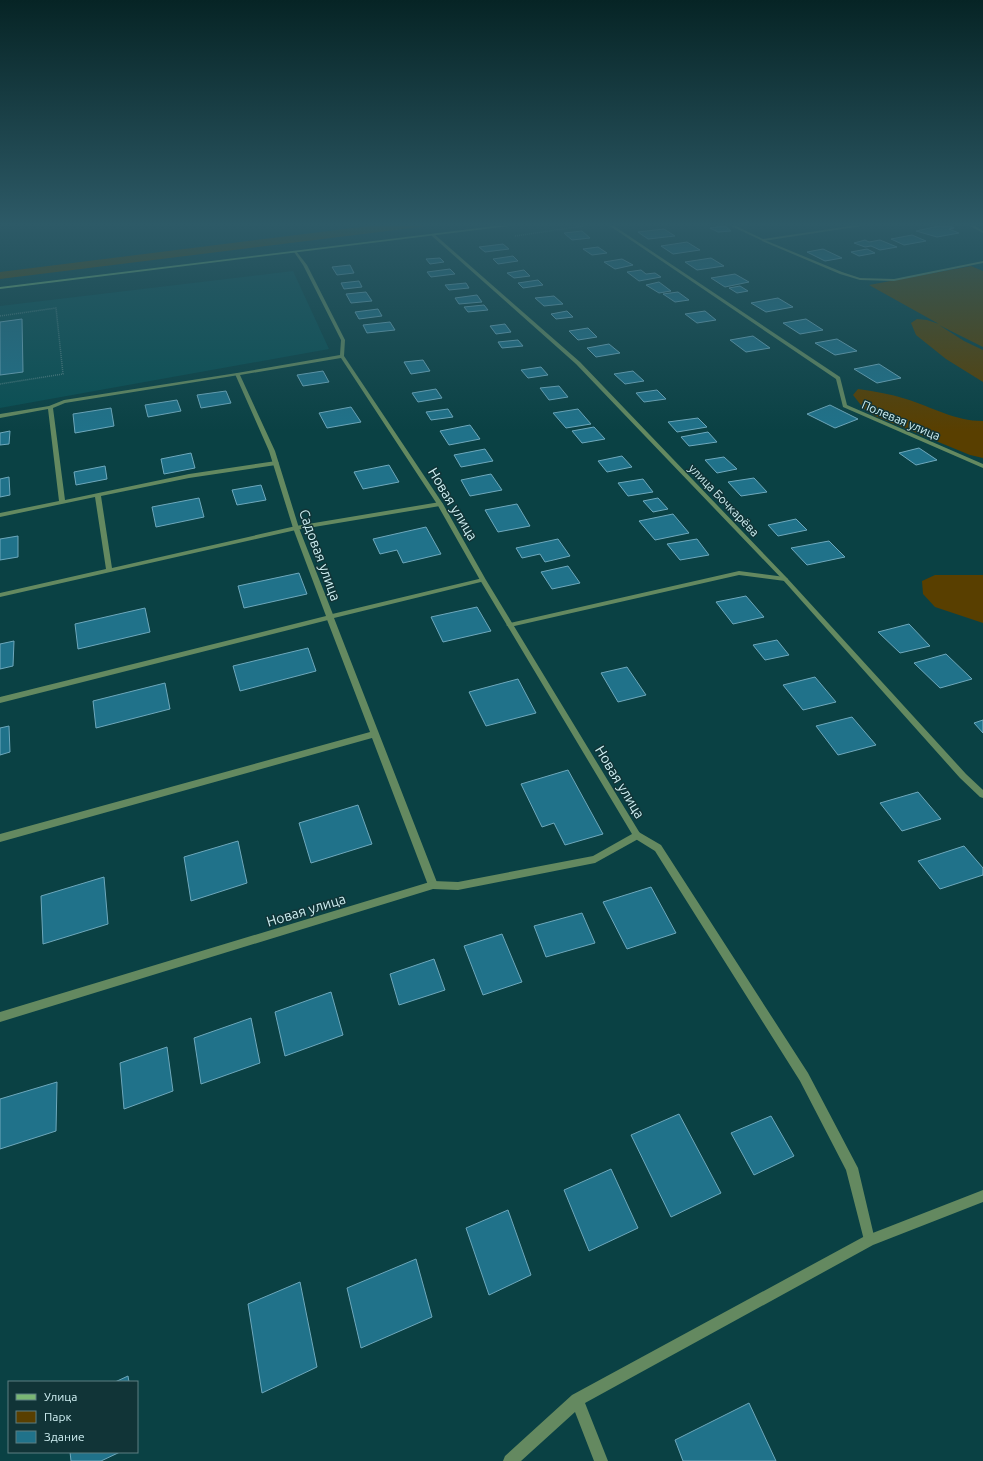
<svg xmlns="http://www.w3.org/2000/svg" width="983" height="1461" viewBox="0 0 983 1461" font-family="Ubuntu,sans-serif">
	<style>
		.built { fill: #094f53 }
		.green { fill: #593f00 }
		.building { fill: #20728a; stroke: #6ea8bc }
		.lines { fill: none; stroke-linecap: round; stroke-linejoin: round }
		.path { stroke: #4b7b7e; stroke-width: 1.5; stroke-dasharray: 1 1; stroke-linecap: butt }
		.lane { fill: #648960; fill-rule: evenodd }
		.street { fill: #648960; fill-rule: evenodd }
		.secondary { fill: #7ab674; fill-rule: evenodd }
		.labels { text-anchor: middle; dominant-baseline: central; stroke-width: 3; stroke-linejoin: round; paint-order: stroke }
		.far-street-label { font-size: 12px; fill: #cfeff2; stroke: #113437 }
		.street-label { font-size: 14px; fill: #cfeff2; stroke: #113437 }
	</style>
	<rect width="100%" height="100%" fill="#0a4144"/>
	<!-- built -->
	<polygon class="built" points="293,271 329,349 0,408 0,306"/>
	<!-- green -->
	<g class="green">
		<polygon points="369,226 428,226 0,279 0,272"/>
		<polygon points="971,266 983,271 983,347 939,325 964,341 983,350 983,382 946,359 916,335 911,323 917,319 927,320 939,324 869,285"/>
		<path d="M858 389C874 391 890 394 906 399 932 407 955 421 983 421V458L970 455 875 416 864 409 853 395Z"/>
		<polygon points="935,575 983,575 983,623 935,607 923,594 922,581"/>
	</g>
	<!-- building -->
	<g class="building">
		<polygon points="725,226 731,231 718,232 710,228"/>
		<polygon points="939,226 950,226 954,228 949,229 959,233 937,237 916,231"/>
		<polygon points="664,229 675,236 648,239 638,232"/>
		<polygon points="582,231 590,238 572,240 564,233"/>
		<polygon points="912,235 926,241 904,245 891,239"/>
		<polygon points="865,240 869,242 880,240 897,247 880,250 871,246 865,247 854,243"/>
		<polygon points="687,242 700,250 673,254 661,246"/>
		<polygon points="503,244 509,249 485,252 479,247"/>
		<polygon points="598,247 607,253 592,255 583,249"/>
		<polygon points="823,249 842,258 825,261 807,252"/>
		<polygon points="867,249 875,253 859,256 851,252"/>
		<polygon points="513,256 518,261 498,264 493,259"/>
		<polygon points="440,258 444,262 430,264 426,259"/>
		<polygon points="711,258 724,266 697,270 685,262"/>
		<polygon points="622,259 633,265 615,269 604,262"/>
		<polygon points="350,265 354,273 337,275 332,267"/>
		<polygon points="450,269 455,274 431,277 427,272"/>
		<polygon points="524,270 530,276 514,278 507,273"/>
		<polygon points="641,270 646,274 655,273 661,277 639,281 627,272"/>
		<polygon points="735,274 749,282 725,287 711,278"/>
		<polygon points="538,280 543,285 523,288 518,283"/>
		<polygon points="359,281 362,287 344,289 341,283"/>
		<polygon points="659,282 671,291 659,293 646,285"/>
		<polygon points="466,283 469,288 449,290 445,285"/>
		<polygon points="740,286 748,291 737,293 729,288"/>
		<polygon points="366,292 372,301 351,303 346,294"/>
		<polygon points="678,292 689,300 675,302 663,294"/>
		<polygon points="477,295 482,302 459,304 455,298"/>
		<polygon points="554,296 563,304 544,306 535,298"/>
		<polygon points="778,298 793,307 766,312 751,303"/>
		<polygon points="484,305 488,310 468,312 464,307"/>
		<polygon points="378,309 382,316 359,319 355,312"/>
		<polygon points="567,311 573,317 556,319 551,314"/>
		<polygon points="705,311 716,320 697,323 685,314"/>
		<polygon points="22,319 23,372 0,375 0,322"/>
		<polygon points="806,319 823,330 800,334 783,323"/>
		<polygon points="390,322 395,330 367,333 363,325"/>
		<polygon points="505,324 511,332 496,334 490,326"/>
		<polygon points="588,328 597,337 578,340 569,331"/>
		<polygon points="753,336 770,348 746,352 730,340"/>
		<polygon points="837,339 857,351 835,355 815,343"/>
		<polygon points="518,340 523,346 502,348 498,342"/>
		<polygon points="609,344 620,353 596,357 587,348"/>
		<polygon points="423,360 430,371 411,374 404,362"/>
		<polygon points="879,364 901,378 877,383 854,369"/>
		<polygon points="541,367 548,375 528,378 521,370"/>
		<polygon points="323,371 329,382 303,386 297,375"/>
		<polygon points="633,371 644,381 625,384 614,374"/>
		<polygon points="559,386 568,397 549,400 540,388"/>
		<polygon points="436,389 442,398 418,402 412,393"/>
		<polygon points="657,390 666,399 644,402 636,393"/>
		<polygon points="226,391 231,403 201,408 197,395"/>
		<polygon points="177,400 181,411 148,417 145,405"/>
		<polygon points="830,405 858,419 835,428 807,414"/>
		<polygon points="351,407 361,422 327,428 319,413"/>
		<polygon points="111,408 114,426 75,433 73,414"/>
		<polygon points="448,409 453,417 431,420 426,412"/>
		<polygon points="578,409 591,424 566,428 553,413"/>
		<polygon points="698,418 707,427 677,432 668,422"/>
		<polygon points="470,425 480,439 449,445 440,431"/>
		<polygon points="594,427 605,439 582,443 572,431"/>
		<polygon points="10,431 9,444 0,445 0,433"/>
		<polygon points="708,432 717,442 689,446 681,437"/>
		<polygon points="919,448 937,460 916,465 899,453"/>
		<polygon points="485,449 493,461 461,467 454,455"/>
		<polygon points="191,453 195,468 164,474 161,459"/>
		<polygon points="622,456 632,467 607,472 598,461"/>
		<polygon points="724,457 737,469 717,473 705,460"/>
		<polygon points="389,465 399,482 363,489 354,472"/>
		<polygon points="105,466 107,479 76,485 74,472"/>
		<polygon points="491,474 502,490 470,496 461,480"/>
		<polygon points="9,477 10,495 0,497 0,479"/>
		<polygon points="754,478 767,492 741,496 728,482"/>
		<polygon points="643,479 653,492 628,496 618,483"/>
		<polygon points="261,485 266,500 237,505 232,490"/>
		<polygon points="199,498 204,517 156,527 152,507"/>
		<polygon points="658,498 668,509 653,512 643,501"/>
		<polygon points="517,504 530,526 498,532 485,510"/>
		<polygon points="673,514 689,533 655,540 639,521"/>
		<polygon points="796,519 807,530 778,536 768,525"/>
		<polygon points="426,527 441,554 403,563 397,550 380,554 373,539"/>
		<polygon points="18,536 18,557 0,560 0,539"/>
		<polygon points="558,539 570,556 545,562 540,554 522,558 516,548"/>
		<polygon points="697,539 709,555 680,560 667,544"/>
		<polygon points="829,541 845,557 807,565 791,548"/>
		<polygon points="568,566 580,583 552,589 541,572"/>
		<polygon points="299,573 307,594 244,608 238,586"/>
		<polygon points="746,596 764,617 733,624 716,602"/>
		<polygon points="477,607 491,631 443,642 431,617"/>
		<polygon points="145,608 150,632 78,649 75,624"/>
		<polygon points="909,624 930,646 900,653 878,632"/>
		<polygon points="777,640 789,655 765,660 753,645"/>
		<polygon points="14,641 13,666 0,669 0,644"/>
		<polygon points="308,648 316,671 240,691 233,666"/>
		<polygon points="946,654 972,679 940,688 914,663"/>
		<polygon points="627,667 646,695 618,702 601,673"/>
		<polygon points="815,677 836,702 803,710 783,685"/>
		<polygon points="518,679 536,713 486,726 469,692"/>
		<polygon points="165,683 170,709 96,728 93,701"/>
		<polygon points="852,717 876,745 838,755 816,726"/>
		<polygon points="983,720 983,733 974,723"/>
		<polygon points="9,726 10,752 0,755 0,728"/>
		<polygon points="568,770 603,834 565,845 554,823 542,827 521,784"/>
		<polygon points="918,792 941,819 902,831 880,803"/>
		<polygon points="358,805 372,844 311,863 299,823"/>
		<polygon points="238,841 247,883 191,901 184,857"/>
		<polygon points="964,846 983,868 983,875 940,889 918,861"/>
		<polygon points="104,877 108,924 43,944 41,896"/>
		<polygon points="651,887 676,933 627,949 603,902"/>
		<polygon points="582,913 595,943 546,957 534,926"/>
		<polygon points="502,934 522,982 483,995 464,946"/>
		<polygon points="434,959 445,990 399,1005 390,974"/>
		<polygon points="331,992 343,1035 285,1056 275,1012"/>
		<polygon points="251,1018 260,1063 201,1084 194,1038"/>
		<polygon points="167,1047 173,1091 124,1109 120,1063"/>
		<polygon points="57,1082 56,1131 0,1149 0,1099"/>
		<polygon points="679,1114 721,1193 671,1217 631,1135"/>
		<polygon points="771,1116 794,1156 754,1175 731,1133"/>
		<polygon points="611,1169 638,1228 589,1251 564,1190"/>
		<polygon points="508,1210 531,1275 489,1295 466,1228"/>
		<polygon points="416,1259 432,1317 361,1348 347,1288"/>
		<polygon points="300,1282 317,1367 262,1393 248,1304"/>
		<polygon points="128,1376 129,1382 115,1382"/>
		<polygon points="749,1403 776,1461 683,1461 675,1440"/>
		<polygon points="70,1452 120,1452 101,1461 71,1461"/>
	</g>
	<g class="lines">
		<!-- path -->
		<g class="path">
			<polyline points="515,236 584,226"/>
			<polyline points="0,316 56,308 63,374 0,384"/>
		</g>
		<!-- lane -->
		<g class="lane">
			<polygon points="970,226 975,226 983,231 983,233"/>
			<polygon points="762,239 842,272 860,278 894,279 983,261 983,263 894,281 860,280 840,274 762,241"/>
			<polygon points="237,373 239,374 239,375 65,403 53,408 65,500 189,474 276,461 279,463 276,465 189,478 101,496 112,568 296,526 440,502 443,504 440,506 296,530 0,597 0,593 106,569 95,497 0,517 0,513 59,501 48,409 0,418 0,414 49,406 64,400"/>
			<polygon points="739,571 785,577 788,579 785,581 739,575 510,627 506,625 510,623"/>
			<polygon points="483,578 485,579 485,581 334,618 438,885 436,888 433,889 430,888 428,885 372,738 0,842 0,834 370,732 326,617 328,615"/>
			<polygon points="637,831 661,845 808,1073 858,1168 875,1240 873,1244 869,1246 865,1244 846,1170 800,1081 655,851 634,838 633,835 634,832"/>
		</g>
		<!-- street -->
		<g class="street">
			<polygon points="610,226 614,226 840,377 847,405 983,464 983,468 843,407 836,379"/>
			<polygon points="731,226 736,226 763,239 850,226 862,226 763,241"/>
			<polygon points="432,234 434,234 580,362 787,578 966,774 983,790 983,798 980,797 960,778 783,580 576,364 432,236"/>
			<polygon points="296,251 307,265 345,340 344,356 443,504 486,580 641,835 640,838 595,863 458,890 433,889 0,1022 0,1012 433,881 458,882 593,856 632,834 480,580 437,504 341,358 240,375 275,451 299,528 334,617 332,619 0,703 0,697 326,616 293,528 269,451 235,374 237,373 340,355 341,340 303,265 294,252"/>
			<polygon points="983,1190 983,1202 873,1245 585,1403 608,1461 594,1461 575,1412 521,1461 503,1461 505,1456 572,1395 865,1236"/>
		</g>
		<!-- secondary -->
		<polygon class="secondary" points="495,226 509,226 0,289 0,287"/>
	</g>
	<!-- sky -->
	<linearGradient id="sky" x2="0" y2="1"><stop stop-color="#062425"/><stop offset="0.52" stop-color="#2d5a67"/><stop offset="1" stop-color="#2d5a67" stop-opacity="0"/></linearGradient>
	<rect width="983" height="431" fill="url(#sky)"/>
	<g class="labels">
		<!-- far-street labels -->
		<g class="far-street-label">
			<text transform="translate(901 420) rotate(23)">Полевая улица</text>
			<text transform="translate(724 500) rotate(46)">улица Бочкарёва</text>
		</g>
		<!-- street labels -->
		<g class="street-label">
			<text transform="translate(453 504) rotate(59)">Новая улица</text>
			<text transform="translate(320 555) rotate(70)">Садовая улица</text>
			<text transform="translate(620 782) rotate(59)">Новая улица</text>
			<text transform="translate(306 910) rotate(-17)">Новая улица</text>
		</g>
	</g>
	<!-- legend -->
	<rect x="8" y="1381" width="130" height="72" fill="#113437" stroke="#5d7f82"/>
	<rect x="16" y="1394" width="20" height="6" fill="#7ab674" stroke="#5d7f82"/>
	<text x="44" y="1401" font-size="12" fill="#cfeff2">Улица</text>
	<rect x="16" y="1411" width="20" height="12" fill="#593f00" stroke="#5d7f82"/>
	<text x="44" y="1421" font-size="12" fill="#cfeff2">Парк</text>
	<rect x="16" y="1431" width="20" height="12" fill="#20728a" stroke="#5d7f82"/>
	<text x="44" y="1441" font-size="12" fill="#cfeff2">Здание</text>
</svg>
